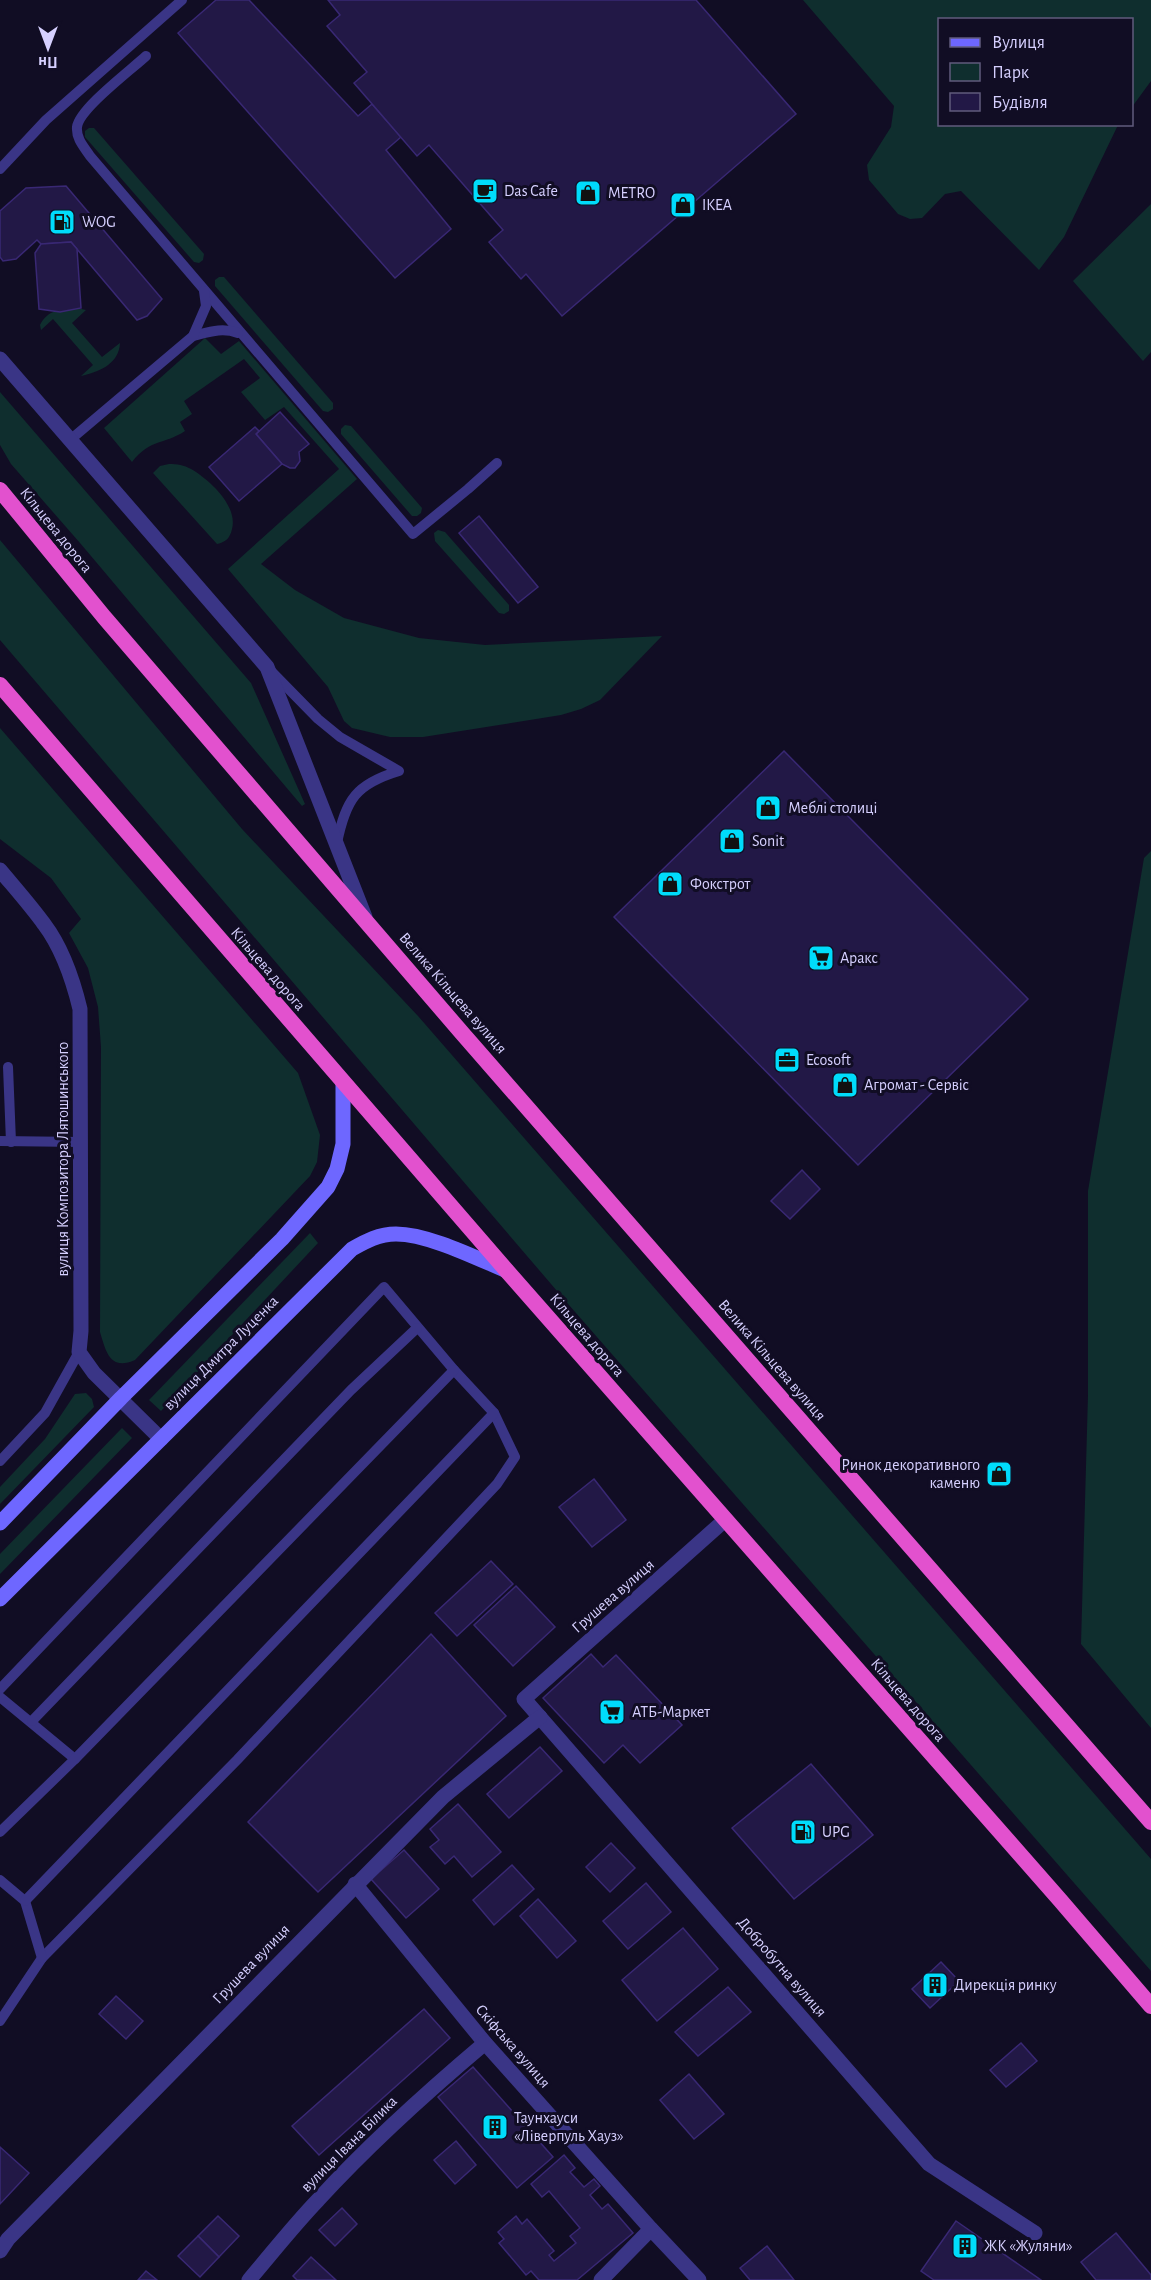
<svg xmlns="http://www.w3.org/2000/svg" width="1151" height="2280" viewBox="0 0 1151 2280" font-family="'Alegreya Sans',sans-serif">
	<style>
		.green { fill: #0f2e2e }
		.building { fill: #221846; stroke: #392874; stroke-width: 1.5 }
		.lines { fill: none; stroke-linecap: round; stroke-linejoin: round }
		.service { stroke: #3a3586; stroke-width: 10 }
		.minor { stroke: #3a3586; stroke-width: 15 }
		.secondary { stroke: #6e67ff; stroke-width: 15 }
		.trunk { stroke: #e251ce; stroke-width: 16 }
		.labels { text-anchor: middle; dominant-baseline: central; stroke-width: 6; stroke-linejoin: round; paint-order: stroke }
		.poi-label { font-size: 16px; fill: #d6d0ff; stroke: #110d24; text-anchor: start }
		.street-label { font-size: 16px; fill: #d6d0ff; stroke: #110d24 }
	</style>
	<rect width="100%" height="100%" fill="#110d24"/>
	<!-- green -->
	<g class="green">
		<polygon points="803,0 1151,0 1151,81 1132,107 1132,20 940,20 940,124 1118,125 1064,237 1039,270 961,191 945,194 922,218 910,219 898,214 869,180 867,165 891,127 894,106"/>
		<polygon points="89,128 94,128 204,254 203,260 199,263 194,262 85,137 85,131"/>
		<polygon points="1151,204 1151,352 1143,361 1073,281"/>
		<polygon points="219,277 224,277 333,403 333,409 328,412 323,411 215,286 215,280"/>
		<path d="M77 308 86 310 72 323 102 357 120 343C119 364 99 372 81 376L93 365 53 319 41 330 40 325C48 309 61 310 77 308Z"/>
		<path d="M205 338 221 354 239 341 357 479 261 564 295 590 344 618 419 638 485 645 662 636 600 700 581 709 561 715 423 737H390L352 728 344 721 328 687 228 569 339 469 284 407 265 420 241 392 260 378 244 359 184 401 192 414 180 422 185 431C164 445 151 438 132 462L104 428Z"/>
		<polygon points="0,392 251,683 305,804 302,806 80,543 11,464 0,445"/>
		<polygon points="345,425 351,426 422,508 421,513 417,516 412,516 341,434 341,429"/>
		<path d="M169 464C177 464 184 465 191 469 210 480 238 506 232 529 230 538 226 542 217 544L153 473 160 466Z"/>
		<polygon points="438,530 445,532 509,605 509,611 504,614 499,613 435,541 434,533"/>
		<polygon points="0,540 242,829 418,1016 1151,1859 1151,1971 569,1305 0,640"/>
		<path d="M0 728 298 1073 320 1135 317 1162 310 1176 135 1360C110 1371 106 1352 100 1332L101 1047 98 1007 88 968 69 933 81 919 51 878 0 839Z"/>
		<polygon points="1151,851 1151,1728 1081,1644 1088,1395 1088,1191 1144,858"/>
		<polygon points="310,1233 318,1243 161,1411 149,1400"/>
		<polygon points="86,1393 92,1399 94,1407 0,1504 0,1487 45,1439 75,1394"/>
		<polygon points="122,1428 132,1438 0,1574 0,1554"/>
	</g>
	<!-- building -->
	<g class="building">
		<polygon points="216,0 249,0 358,116 372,104 401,137 386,150 451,229 395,278 178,33"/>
		<polygon points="328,0 696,0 796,114 562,316 526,274 521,279 489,242 503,230 429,145 417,156 354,83 367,72 327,26 340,15"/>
		<polygon points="66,186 162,299 147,316 137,320 71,242 41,244 37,240 16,259 3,261 0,257 0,211 26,188"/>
		<polygon points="71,242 77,249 81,308 60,312 39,309 35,253 41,244"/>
		<polygon points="280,412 309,444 299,452 300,461 295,468 290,468 282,464 256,434"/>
		<polygon points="255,427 259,431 256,434 282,464 239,501 209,467"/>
		<polygon points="479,516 538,587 518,603 459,533"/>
		<polygon points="784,751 1028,999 858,1165 614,917"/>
		<polygon points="802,1170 820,1189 790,1219 771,1201"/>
		<polygon points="594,1479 626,1520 592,1547 559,1507"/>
		<polygon points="491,1561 513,1584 457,1636 435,1613"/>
		<polygon points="516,1586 555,1627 513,1666 474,1625"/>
		<polygon points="431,1634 506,1716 318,1892 248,1822"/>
		<polygon points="591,1654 603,1667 616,1655 682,1725 640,1763 623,1745 604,1763 543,1698"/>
		<polygon points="540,1747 562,1771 509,1818 487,1794"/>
		<polygon points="811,1764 873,1835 794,1899 732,1828"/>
		<polygon points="458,1804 501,1852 472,1877 454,1856 445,1864 430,1847 439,1840 430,1829"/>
		<polygon points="611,1843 635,1868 610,1892 586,1867"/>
		<polygon points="404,1850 439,1889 406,1918 371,1879"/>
		<polygon points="512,1865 534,1889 494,1925 473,1900"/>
		<polygon points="646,1883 671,1912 628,1949 603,1921"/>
		<polygon points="538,1899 576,1941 557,1958 520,1916"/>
		<polygon points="683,1928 718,1969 657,2021 622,1980"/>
		<polygon points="941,1962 959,1981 930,2008 912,1989"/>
		<polygon points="728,1987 751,2012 698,2056 675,2032"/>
		<polygon points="116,1996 143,2021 126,2039 99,2014"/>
		<polygon points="424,2009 450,2038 319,2155 292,2126"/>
		<polygon points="1021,2043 1037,2061 1006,2087 990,2070"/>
		<polygon points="473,2067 553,2157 517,2188 438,2097"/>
		<polygon points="689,2074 724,2114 694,2139 660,2100"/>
		<polygon points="456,2141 476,2165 455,2184 434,2160"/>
		<polygon points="0,2147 29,2173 0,2204"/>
		<polygon points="564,2155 575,2168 570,2172 584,2187 594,2179 600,2186 590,2195 602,2209 608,2204 633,2233 577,2280 539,2280 531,2271 526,2275 499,2243 504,2239 498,2232 516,2216 522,2224 527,2219 554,2251 549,2255 554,2261 576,2243 570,2236 580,2228 549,2191 542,2197 531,2184"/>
		<polygon points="342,2208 357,2224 335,2246 319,2230"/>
		<polygon points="218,2216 239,2236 219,2257 198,2236"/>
		<polygon points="956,2221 1041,2280 934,2280 921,2271"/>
		<polygon points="1116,2233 1151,2275 1151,2280 1096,2280 1081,2262"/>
		<polygon points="198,2236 219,2257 200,2277 178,2256"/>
		<polygon points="767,2246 794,2280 750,2280 740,2268"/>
		<polygon points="311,2257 336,2280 297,2280 293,2276"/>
		<polygon points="146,2271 157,2280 138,2280"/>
	</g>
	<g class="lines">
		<!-- service -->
		<g class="service">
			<path d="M146 56C131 70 79 109 77 127 76 139 84 147 90 156L413 534 468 489 497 463"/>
			<polyline points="0,169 46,120 182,0"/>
			<path d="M193 336C209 332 222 327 238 333"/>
			<polyline points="70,440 193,336 206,306 204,291"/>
			<path d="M271 671 318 719 340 737 399 771C356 784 346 799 337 843"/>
			<polyline points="8,1067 11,1142"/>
			<polyline points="0,1141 80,1142"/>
			<polyline points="0,1461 45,1413 79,1352"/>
			<polyline points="0,1689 384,1287 454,1370 494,1413 515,1457 497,1484 237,1760 42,1958 0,2021"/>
			<polyline points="0,1697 75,1759"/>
			<polyline points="32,1721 351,1390 417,1328"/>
			<polyline points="0,1832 75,1759 454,1370"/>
			<polyline points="0,1880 25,1901 42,1958"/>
			<polyline points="25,1901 494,1413"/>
		</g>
		<!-- minor -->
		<g class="minor">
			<polyline points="0,359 267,667 365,917"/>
			<path d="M0 870C15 888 31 906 44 924 63 949 73 980 80 1009L81 1331 79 1352 94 1373 161 1439"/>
			<polyline points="725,1520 524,1699 929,2164 1035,2233"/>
			<polyline points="355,1884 485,2043 651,2229 699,2280"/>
			<polyline points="0,2251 8,2239 443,1797 540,1717"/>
			<path d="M249 2280C272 2253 294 2225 318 2200 370 2143 427 2092 485 2043"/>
			<polyline points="601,2280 651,2229"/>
		</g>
		<!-- secondary -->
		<g class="secondary">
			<polyline points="0,1523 121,1398 282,1239 328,1187 337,1169 343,1144 343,1083"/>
			<path d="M0 1599 352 1249C366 1241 379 1234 396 1234 428 1234 476 1258 507 1271"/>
		</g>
		<!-- trunk -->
		<g class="trunk">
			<polyline points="0,490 104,617 462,1033 1151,1822"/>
			<polyline points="0,685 507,1271 1060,1900 1151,2006"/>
		</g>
	</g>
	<!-- icons -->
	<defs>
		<g id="cafe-square" transform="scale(1.35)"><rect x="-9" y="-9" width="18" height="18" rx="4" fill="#00dcfb" stroke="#110d24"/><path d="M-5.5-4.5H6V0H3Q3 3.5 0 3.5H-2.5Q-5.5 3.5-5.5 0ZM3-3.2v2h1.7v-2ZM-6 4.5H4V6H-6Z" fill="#111"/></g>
		<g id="shop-square" transform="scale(1.35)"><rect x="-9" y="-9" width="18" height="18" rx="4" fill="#00dcfb" stroke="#110d24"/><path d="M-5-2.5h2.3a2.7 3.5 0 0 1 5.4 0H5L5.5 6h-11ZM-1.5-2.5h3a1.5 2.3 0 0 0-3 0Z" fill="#111"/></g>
		<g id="fuel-square" transform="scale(1.35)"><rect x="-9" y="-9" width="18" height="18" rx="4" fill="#00dcfb" stroke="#110d24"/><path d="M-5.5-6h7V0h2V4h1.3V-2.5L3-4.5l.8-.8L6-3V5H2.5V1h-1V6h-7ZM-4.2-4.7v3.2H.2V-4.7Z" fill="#111"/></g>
		<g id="supermarket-square" transform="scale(1.35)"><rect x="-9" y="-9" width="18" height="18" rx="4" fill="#00dcfb" stroke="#110d24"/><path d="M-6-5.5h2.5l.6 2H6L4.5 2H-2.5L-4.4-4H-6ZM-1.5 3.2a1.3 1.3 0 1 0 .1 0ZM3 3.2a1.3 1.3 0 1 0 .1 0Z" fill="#111"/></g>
		<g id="office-square" transform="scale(1.35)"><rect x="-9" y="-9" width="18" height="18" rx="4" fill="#00dcfb" stroke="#110d24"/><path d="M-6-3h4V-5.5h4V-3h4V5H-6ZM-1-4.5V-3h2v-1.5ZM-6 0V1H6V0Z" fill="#111"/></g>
		<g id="building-square" transform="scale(1.35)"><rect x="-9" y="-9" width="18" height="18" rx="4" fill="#00dcfb" stroke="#110d24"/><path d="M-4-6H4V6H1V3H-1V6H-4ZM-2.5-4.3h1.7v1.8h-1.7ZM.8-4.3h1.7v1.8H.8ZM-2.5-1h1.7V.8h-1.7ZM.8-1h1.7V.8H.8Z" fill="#111"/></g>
	</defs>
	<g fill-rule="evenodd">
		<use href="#cafe-square" x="485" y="191"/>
		<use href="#shop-square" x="588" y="193"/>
		<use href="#shop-square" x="683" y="205"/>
		<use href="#fuel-square" x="62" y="222"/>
		<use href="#shop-square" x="768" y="808"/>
		<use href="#shop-square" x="732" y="841"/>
		<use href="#shop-square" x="670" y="884"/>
		<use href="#supermarket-square" x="821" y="958"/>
		<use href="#office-square" x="787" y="1060"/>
		<use href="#shop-square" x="845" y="1085"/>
		<use href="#shop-square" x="999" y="1474"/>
		<use href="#supermarket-square" x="612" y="1712"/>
		<use href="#fuel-square" x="803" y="1832"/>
		<use href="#building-square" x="935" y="1985"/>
		<use href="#building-square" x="495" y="2127"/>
		<use href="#building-square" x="965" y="2246"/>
	</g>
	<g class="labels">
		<!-- poi labels -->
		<g class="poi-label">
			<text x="504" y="191">Das Cafe</text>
			<text x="608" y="193">METRO</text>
			<text x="702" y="205">IKEA</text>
			<text x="82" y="222">WOG</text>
			<text x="788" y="808">Меблі столиці</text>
			<text x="752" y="841">Sonit</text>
			<text x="690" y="884">Фокстрот</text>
			<text x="840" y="958">Аракс</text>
			<text x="806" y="1060">Ecosoft</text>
			<text x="864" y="1085">Агромат - Сервіс</text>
			<text x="980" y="1465" text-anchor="end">Ринок декоративного<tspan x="980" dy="18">каменю</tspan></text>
			<text x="632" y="1712">АТБ-Маркет</text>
			<text x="822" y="1832">UPG</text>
			<text x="954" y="1985">Дирекція ринку</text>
			<text x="514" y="2118">Таунхауси<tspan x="514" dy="18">«Ліверпуль Хауз»</tspan></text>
			<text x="984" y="2246">ЖК «Жуляни»</text>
		</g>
		<!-- street labels -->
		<g class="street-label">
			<text transform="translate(56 530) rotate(51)">Кільцева дорога</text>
			<text transform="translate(268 969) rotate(49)">Кільцева дорога</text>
			<text transform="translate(453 993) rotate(49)">Велика Кільцева вулиця</text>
			<text transform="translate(63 1159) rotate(-90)">вулиця Композитора Лятошинського</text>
			<text transform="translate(587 1335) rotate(49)">Кільцева дорога</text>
			<text transform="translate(221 1353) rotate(-45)">вулиця Дмитра Луценка</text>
			<text transform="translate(772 1360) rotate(49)">Велика Кільцева вулиця</text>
			<text transform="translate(613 1596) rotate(-41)">Грушева вулиця</text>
			<text transform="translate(908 1700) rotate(49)">Кільцева дорога</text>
			<text transform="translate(251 1964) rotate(-46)">Грушева вулиця</text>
			<text transform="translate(782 1967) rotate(49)">Добробутна вулиця</text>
			<text transform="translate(513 2046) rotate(49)">Скіфська вулиця</text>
			<text transform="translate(349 2144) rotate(-45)">вулиця Івана Білика</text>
		</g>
	</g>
	<!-- legend -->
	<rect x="938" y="18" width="195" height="108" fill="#110d24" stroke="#605b7c" stroke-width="1.5"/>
	<rect x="950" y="38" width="30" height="9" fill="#6e67ff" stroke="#605b7c" stroke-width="1.5"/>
	<text x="992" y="48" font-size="18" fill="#d6d0ff">Вулиця</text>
	<rect x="950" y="63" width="30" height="18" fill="#0f2e2e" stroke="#605b7c" stroke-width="1.5"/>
	<text x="992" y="78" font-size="18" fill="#d6d0ff">Парк</text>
	<rect x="950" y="93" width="30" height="18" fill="#221846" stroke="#605b7c" stroke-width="1.5"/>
	<text x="992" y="108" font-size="18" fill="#d6d0ff">Будівля</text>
	<!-- north arrow -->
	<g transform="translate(48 48) rotate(180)" stroke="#110d24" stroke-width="4.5" paint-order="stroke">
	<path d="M0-4.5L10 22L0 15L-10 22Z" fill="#d6d0ff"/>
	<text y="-9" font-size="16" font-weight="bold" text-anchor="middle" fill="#d6d0ff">Пн</text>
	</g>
</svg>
